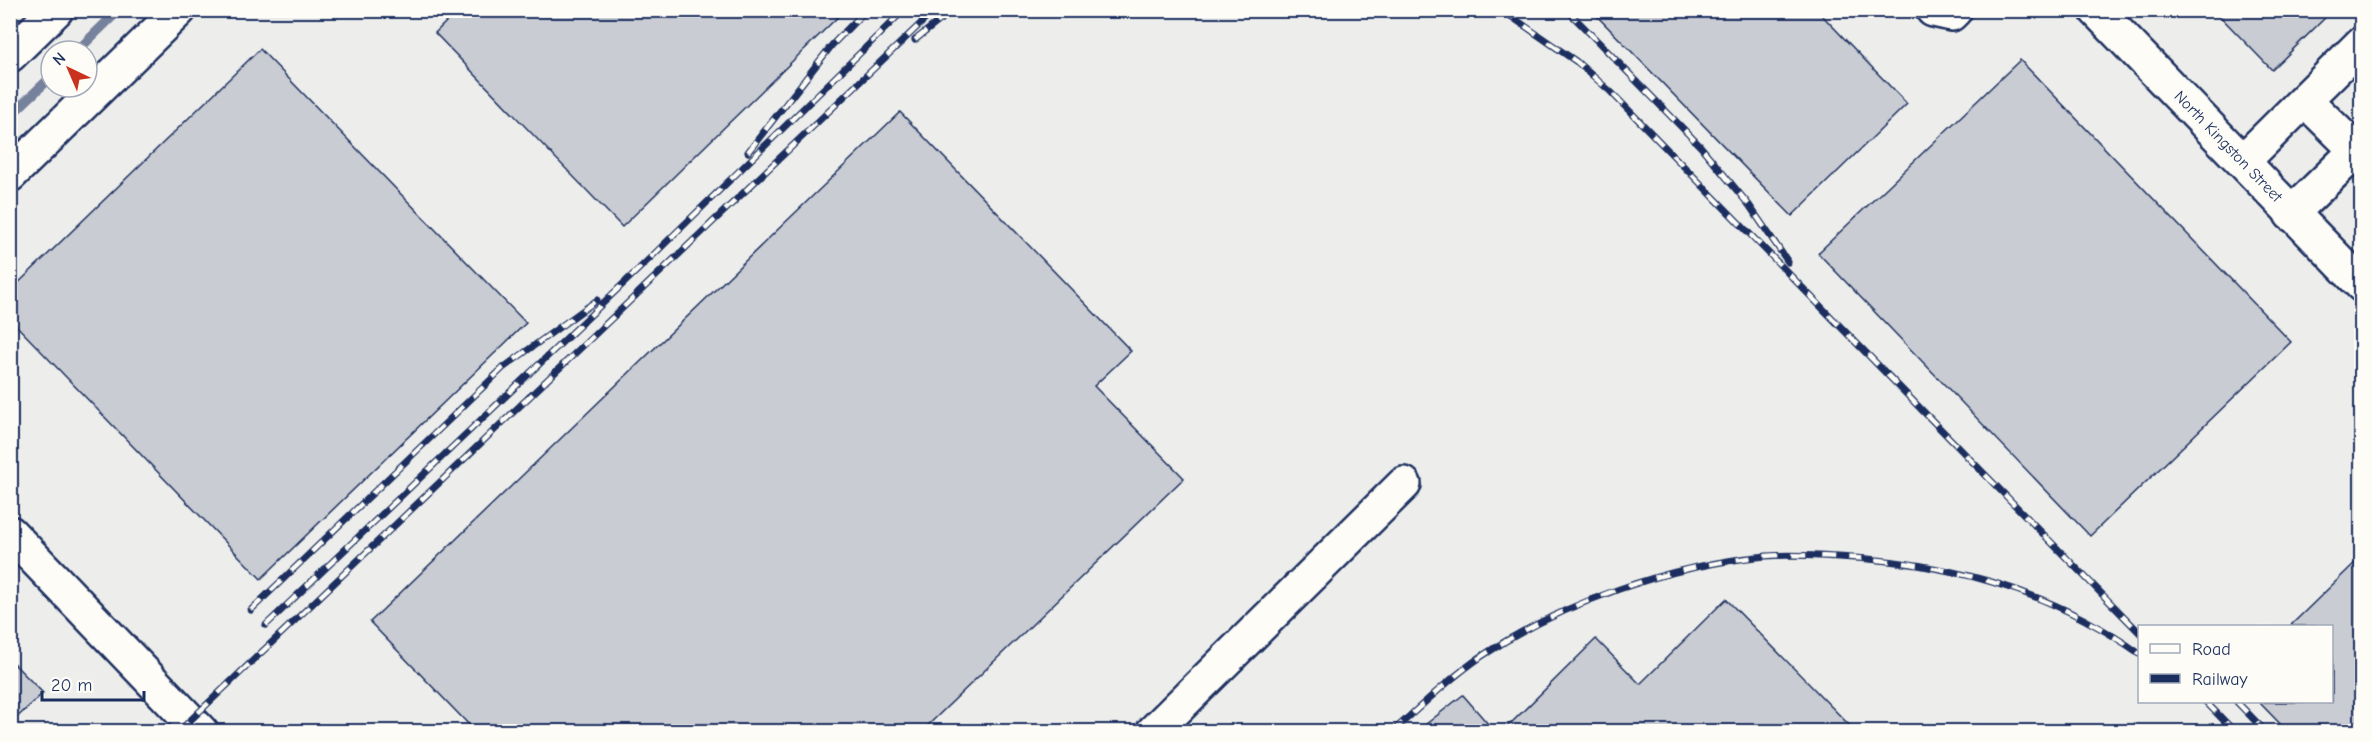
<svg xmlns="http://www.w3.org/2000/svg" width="2372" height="742" viewBox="0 0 2372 742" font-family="'Comic Neue',sans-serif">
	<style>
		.built { fill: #edeeec; fill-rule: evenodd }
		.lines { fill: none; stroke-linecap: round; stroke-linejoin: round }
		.stream { stroke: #76819c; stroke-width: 10 }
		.building { fill: #c9ccd3; stroke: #1b2f5e; stroke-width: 1.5 }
		.minor-casing { stroke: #1b2f5e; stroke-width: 38 }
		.minor { stroke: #fdfcf7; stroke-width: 33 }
		.rail-casing { stroke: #1b2f5e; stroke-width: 7 }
		.rail { stroke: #fdfcf7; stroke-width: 4.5; stroke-dasharray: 14; stroke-linecap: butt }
		.labels { text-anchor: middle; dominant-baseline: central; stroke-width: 5; stroke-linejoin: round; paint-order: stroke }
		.street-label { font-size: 16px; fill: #1b2f5e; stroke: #fdfcf7 }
	</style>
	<rect width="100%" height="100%" fill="#fdfcf7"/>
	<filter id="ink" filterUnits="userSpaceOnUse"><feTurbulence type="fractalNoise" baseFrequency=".0167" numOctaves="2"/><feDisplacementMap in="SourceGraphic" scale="12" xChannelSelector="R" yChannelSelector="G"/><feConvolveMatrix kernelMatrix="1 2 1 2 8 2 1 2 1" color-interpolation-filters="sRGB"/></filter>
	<g filter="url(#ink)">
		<!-- built -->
		<path class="built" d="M11 11H2361V731H11ZM51 51H87V87H51ZM2140 626H2332V702H2140Z"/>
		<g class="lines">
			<!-- stream -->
			<g class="stream">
				<polyline points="77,51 119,10"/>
				<polyline points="10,116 51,77"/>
			</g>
		</g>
		<!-- building -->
		<g class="building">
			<polygon points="458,10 845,10 622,227 435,33"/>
			<polygon points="1591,10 1817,10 1907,104 1792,216"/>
			<polygon points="2214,10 2333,10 2272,70"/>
			<polygon points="260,49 526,323 261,579 10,319 10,291"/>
			<polygon points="2020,60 2291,342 2090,536 1818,253"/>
			<polygon points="900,112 1131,351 1094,386 1184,478 921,732 476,732 370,622"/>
			<polygon points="2362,556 2362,732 2288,732 2259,702 2332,702 2332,626 2290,626"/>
			<polygon points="1726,599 1856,732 1502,732 1596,639 1640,684"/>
			<polygon points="10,660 43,693 10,724"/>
			<polygon points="1463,695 1495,732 1416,732"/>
		</g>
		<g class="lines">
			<!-- minor casing -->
			<g class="minor-casing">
				<g id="minor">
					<polyline points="1933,10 1951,14 1955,10"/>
					<path id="s1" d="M2096 10 2362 285"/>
					<polyline points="10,55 56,10"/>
					<polyline points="2305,100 2356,150"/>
					<polyline points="2243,161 2362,43"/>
					<polyline points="10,175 179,10"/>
					<polyline points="2291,214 2362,145"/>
					<polyline points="10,533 201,732"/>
					<polyline points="1153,732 1404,484"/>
				</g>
			</g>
			<!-- minor -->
			<use href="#minor" class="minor"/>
			<!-- rail casing -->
			<g class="rail-casing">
				<g id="rail">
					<polyline points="1502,10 1577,62 1611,92 2140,633"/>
					<polyline points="1567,10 1701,147 1749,205 1788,262"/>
					<polyline points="915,40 953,10"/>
					<polyline points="748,152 832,45 866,10"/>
					<polyline points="251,610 503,368 597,300"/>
					<polyline points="266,625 644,264 904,10"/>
					<polyline points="2206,702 2235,732"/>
					<polyline points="2237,702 2266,732"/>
					<polyline points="178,732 935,10"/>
					<path d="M1392 732C1421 706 1450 678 1482 656 1562 603 1670 565 1766 556 1790 554 1814 556 1838 557 1946 562 2051 590 2140 654"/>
				</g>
			</g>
			<!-- rail -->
			<use href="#rail" class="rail"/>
		</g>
	</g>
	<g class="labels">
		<!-- street labels -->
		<g class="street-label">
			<text stroke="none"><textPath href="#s1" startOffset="190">North Kingston Street</textPath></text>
		</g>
	</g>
	<!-- margin -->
	<rect width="2372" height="742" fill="none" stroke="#fdfcf7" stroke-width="36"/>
	<rect x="18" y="18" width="2336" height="706" fill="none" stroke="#1b2f5e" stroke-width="2" filter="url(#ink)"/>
	<!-- legend -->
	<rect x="2138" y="625" width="195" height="78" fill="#fdfcf7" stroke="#a3aaba" stroke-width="1.5"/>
	<rect x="2150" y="644" width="30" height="9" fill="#fdfcf7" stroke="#a3aaba" stroke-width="1.5"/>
	<text x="2192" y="655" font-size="18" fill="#1b2f5e">Road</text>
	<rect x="2150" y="674" width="30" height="9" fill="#1b2f5e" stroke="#a3aaba" stroke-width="1.5"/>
	<text x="2192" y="685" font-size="18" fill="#1b2f5e">Railway</text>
	<!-- north arrow -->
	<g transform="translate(69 69) rotate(316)"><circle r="28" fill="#fdfcf7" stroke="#a3aaba" stroke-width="1.5"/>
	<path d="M0-4.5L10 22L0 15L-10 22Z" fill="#c8321e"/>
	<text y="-9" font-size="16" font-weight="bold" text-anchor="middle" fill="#1b2f5e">N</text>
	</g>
	<!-- scale -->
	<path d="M42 691v9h102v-9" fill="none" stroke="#1b2f5e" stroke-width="3"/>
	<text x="51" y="691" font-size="18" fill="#1b2f5e" stroke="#fdfcf7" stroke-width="4.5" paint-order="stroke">20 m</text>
</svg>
